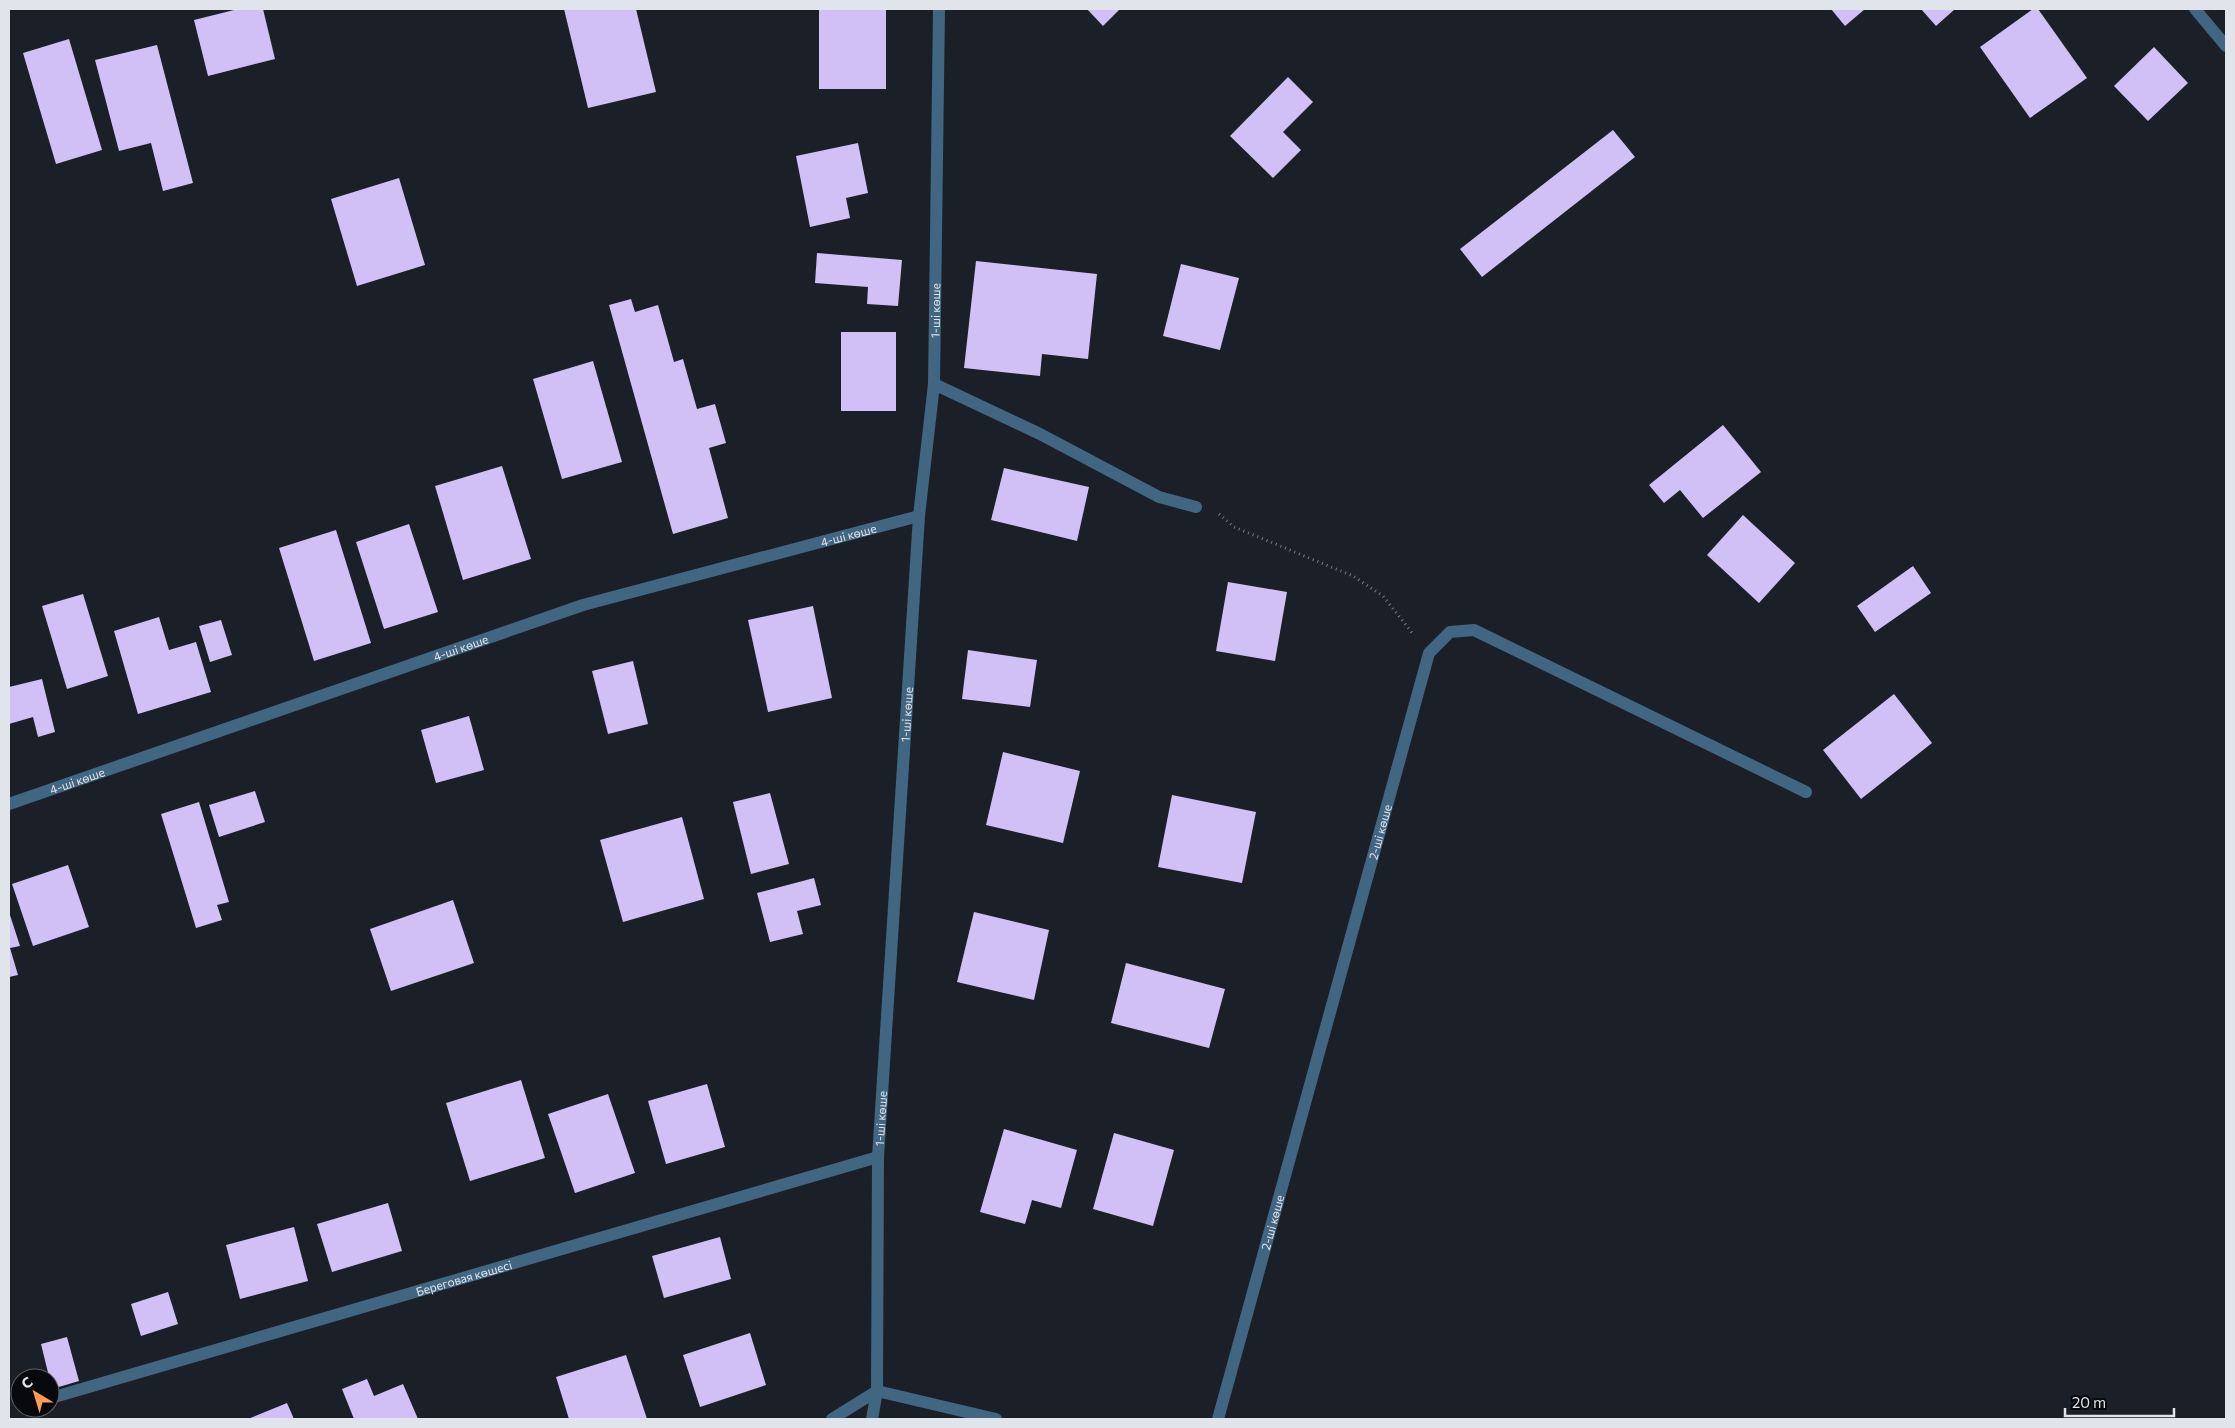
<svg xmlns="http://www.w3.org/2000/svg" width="2235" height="1428" viewBox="0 0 2235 1428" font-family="Commissioner,sans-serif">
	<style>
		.building { fill: #d0c0f5 }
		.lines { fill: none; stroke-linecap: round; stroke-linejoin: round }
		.path { stroke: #797c84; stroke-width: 3; stroke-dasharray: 1 4; stroke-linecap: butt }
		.minor { stroke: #406681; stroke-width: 12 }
		.labels { text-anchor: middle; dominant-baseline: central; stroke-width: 5; stroke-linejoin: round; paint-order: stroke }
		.street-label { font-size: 12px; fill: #e2e4eb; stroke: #07090c }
	</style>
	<rect width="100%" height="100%" fill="#1b1f28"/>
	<!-- building -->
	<g class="building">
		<polygon points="238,9 263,9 275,59 208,76 194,20"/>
		<polygon points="564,9 636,9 656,92 588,108"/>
		<rect x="819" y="9" width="67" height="80"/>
		<polygon points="1087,9 1120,9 1103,26"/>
		<polygon points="1831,9 1865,9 1845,26"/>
		<polygon points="1921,9 1955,9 1936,26"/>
		<polygon points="2033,9 2038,9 2087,78 2030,118 1980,47"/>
		<polygon points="69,39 102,150 56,164 23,53"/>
		<polygon points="157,45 193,183 163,191 151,143 119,151 95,60"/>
		<polygon points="2154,47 2188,83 2148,121 2114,86"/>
		<polygon points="1288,77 1313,102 1283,132 1301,150 1273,178 1230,136"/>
		<polygon points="1613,130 1635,157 1482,277 1460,249"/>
		<polygon points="858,143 868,193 846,198 850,218 810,227 796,156"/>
		<polygon points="399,178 425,265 357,286 331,199"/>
		<polygon points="817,253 902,260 898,306 867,304 868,287 815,283"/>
		<polygon points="976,261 1097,274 1088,359 1042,354 1040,376 964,368"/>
		<polygon points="1181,264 1239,278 1220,350 1163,336"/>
		<polygon points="631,299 635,312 658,305 674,362 683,359 697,409 715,404 726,443 709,448 728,518 673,534 609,305"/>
		<rect x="841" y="332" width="55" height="79"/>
		<polygon points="593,361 622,462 562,479 533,379"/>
		<polygon points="1723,425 1761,472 1703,518 1680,490 1664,503 1649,485"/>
		<polygon points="502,466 531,559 463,580 435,486"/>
		<polygon points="1004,468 1089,487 1077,541 991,520"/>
		<polygon points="1743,515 1795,563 1759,603 1707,555"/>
		<polygon points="409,524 438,612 384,629 356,542"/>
		<polygon points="336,530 371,643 314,661 279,548"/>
		<polygon points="1913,566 1931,593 1875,632 1857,606"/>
		<polygon points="1228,582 1287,592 1275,661 1216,651"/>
		<polygon points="83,594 108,676 67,689 42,606"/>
		<polygon points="813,606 832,698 768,712 748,620"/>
		<polygon points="159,617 169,650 196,642 211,692 138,714 114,631"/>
		<polygon points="221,620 232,655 210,662 199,626"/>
		<polygon points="968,650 1037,660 1030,707 962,699"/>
		<polygon points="633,661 648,724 608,734 592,671"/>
		<polygon points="42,679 55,732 38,737 33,717 9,724 9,687"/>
		<polygon points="1894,694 1932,743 1861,799 1823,750"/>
		<polygon points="469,716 484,770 436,783 421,730"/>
		<polygon points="1003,752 1080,771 1063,843 986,825"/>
		<polygon points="255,791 265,822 219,837 209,805"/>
		<polygon points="770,793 789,864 751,874 733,802"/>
		<polygon points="1172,795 1256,812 1242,883 1158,867"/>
		<polygon points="199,802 229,902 217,905 222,920 196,928 161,814"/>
		<polygon points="682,817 704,899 623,922 600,840"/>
		<polygon points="68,865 89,927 33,946 12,884"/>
		<polygon points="814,878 821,905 797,911 803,934 770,942 757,893"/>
		<polygon points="453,900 474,963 391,991 370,929"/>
		<polygon points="9,912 20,946 10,948 18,975 9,977"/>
		<polygon points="974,912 1049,930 1034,1000 957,982"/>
		<polygon points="1126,963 1225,989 1209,1048 1111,1023"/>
		<polygon points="521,1080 545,1158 470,1181 446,1103"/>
		<polygon points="707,1084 725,1147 666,1164 648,1101"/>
		<polygon points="608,1094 635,1173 575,1193 548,1114"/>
		<polygon points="1004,1129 1077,1150 1061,1208 1032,1200 1025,1224 980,1212"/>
		<polygon points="1114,1133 1174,1150 1153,1226 1093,1209"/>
		<polygon points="388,1203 402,1251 332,1272 317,1224"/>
		<polygon points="294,1227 308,1281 240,1299 226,1245"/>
		<polygon points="720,1237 731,1279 664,1298 652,1256"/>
		<polygon points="168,1292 178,1324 141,1336 131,1304"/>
		<polygon points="750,1333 766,1385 700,1407 683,1355"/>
		<polygon points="67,1337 79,1381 52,1389 41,1344"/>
		<polygon points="626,1355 647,1419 569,1419 556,1377"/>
		<polygon points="367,1379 374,1396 403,1384 418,1419 354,1419 342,1389"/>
		<polygon points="287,1403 294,1419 248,1419"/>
	</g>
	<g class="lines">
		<!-- path -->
		<polyline class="path" points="1219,514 1234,527 1353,576 1383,596 1413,634"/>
		<!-- minor -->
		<g class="minor">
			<polyline points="2195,9 2226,46"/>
			<polyline points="934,384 1040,434 1159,497 1196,507"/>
			<path id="s1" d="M9 804 583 605 919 516"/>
			<path id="s2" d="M51 1398 878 1157"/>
			<polyline points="832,1419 877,1391 996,1419"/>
			<path id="s3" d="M872 1419 877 1391 878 1157 919 516 934 384 939 9"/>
			<path id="s4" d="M1218 1419 1429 653 1450 632 1474 630 1806 792"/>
		</g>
	</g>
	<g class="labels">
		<!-- street labels -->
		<g class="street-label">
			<text stroke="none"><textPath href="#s3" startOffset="1111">1-ші көше</textPath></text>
			<text stroke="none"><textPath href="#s1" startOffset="882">4-шi көше</textPath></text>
			<text stroke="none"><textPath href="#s1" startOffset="478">4-шi көше</textPath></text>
			<text stroke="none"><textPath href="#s3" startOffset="706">1-ші көше</textPath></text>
			<text stroke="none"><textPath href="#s1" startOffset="72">4-шi көше</textPath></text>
			<text stroke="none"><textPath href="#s4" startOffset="609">2-ші көше</textPath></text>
			<text stroke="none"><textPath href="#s3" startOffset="301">1-ші көше</textPath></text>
			<text stroke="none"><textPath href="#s4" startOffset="204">2-ші көше</textPath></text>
			<text stroke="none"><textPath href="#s2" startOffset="430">Береговая көшесі</textPath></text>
		</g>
	</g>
	<!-- border -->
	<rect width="2235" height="1428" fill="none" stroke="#e2e4eb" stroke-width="20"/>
	<!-- north arrow -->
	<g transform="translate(35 1393) rotate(322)"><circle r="24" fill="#07090c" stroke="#5f6165"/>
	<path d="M0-4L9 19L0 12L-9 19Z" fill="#fd9c56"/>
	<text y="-8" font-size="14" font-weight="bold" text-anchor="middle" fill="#e2e4eb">С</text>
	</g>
	<!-- scale -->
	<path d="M2065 1408v8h109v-8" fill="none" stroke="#e2e4eb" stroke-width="2.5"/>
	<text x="2072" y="1408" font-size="15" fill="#e2e4eb" stroke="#07090c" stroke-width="4" paint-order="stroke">20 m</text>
</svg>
